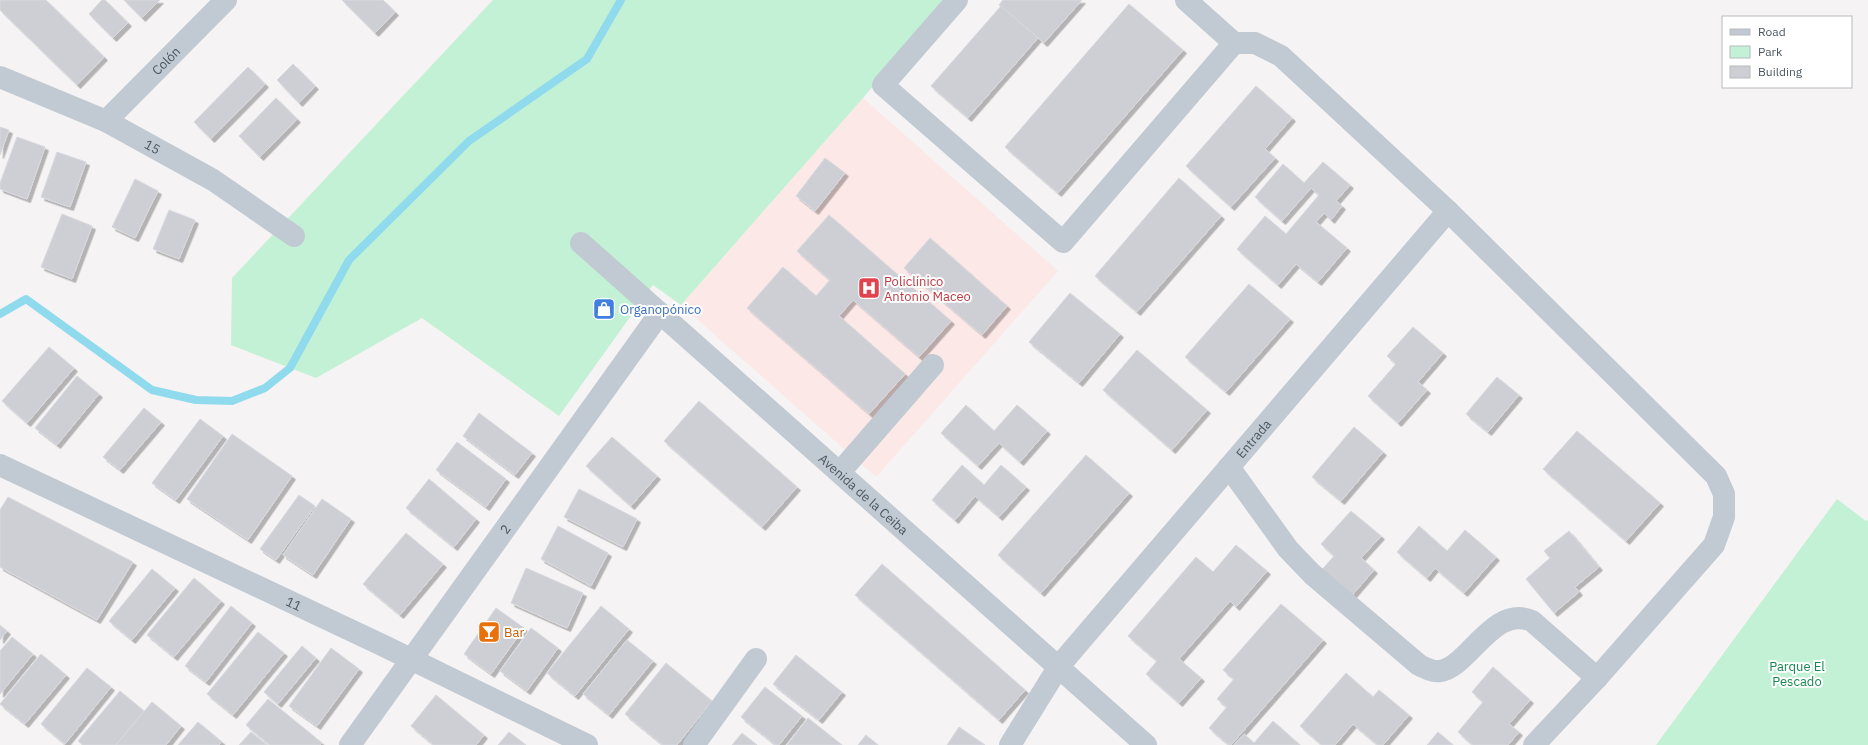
<svg xmlns="http://www.w3.org/2000/svg" width="1868" height="745" viewBox="0 0 1868 745" font-family="'IBM Plex Sans',sans-serif">
	<style>
		.medical { fill: #fce8e6 }
		.green { fill: #c3f1d5 }
		.lines { fill: none; stroke-linecap: round; stroke-linejoin: round }
		.stream { stroke: #90daee; stroke-width: 8 }
		.building { fill: #cdcfd5; stroke: #d7d9de; filter: url(#shadow) }
		.minor { stroke: #c1cad2; stroke-width: 22 }
		.labels { text-anchor: middle; dominant-baseline: central; stroke-width: 4; stroke-linejoin: round; paint-order: stroke }
		.street-label { font-size: 13px; fill: #4a5661; stroke: #fff }
		.health-label { font-size: 13px; fill: #be3a42; stroke: #fff; text-anchor: start }
		.shop-label { font-size: 13px; fill: #366cbe; stroke: #fff; text-anchor: start }
		.food-label { font-size: 13px; fill: #c56008; stroke: #fff; text-anchor: start }
		.park-label { font-size: 13px; fill: #17864f; stroke: #fff }
	</style>
	<defs>
		<filter id="shadow"><feDropShadow dx="3.5" dy="3.5" stdDeviation="0" flood-color="#0004"/></filter>
	</defs>
	<rect width="100%" height="100%" fill="#f5f3f3"/>
	<!-- medical -->
	<polygon class="medical" points="863,98 1058,271 876,477 681,305"/>
	<!-- green -->
	<g class="green">
		<polygon points="493,0 945,0 863,98 681,305 653,285 559,416 422,318 316,378 231,345 232,278"/>
		<polygon points="1837,499 1866,521 1868,520 1868,745 1656,745"/>
	</g>
	<g class="lines">
		<!-- stream -->
		<polyline class="stream" points="0,314 26,299 152,390 196,400 232,401 265,388 290,368 349,260 469,141 587,59 621,0"/>
	</g>
	<!-- building -->
	<g class="building">
		<polygon points="0,0 46,0 104,57 77,85 0,10"/>
		<polygon points="102,0 105,0 128,23 113,38 89,14"/>
		<polygon points="124,0 160,0 142,18"/>
		<polygon points="342,0 383,0 395,12 375,33"/>
		<polygon points="1003,0 1082,0 1044,43 999,5"/>
		<polygon points="1129,4 1183,50 1058,193 1005,147"/>
		<polygon points="1001,6 1038,38 968,118 931,86"/>
		<polygon points="293,64 315,86 299,103 277,80"/>
		<polygon points="248,67 265,84 211,139 194,122"/>
		<polygon points="1256,86 1292,118 1265,149 1275,158 1231,207 1186,166"/>
		<polygon points="276,98 297,119 260,157 239,136"/>
		<polygon points="0,127 9,130 0,155"/>
		<polygon points="17,137 45,147 27,199 0,189 0,183"/>
		<polygon points="57,152 86,162 70,207 41,197"/>
		<polygon points="825,158 845,173 815,211 796,196"/>
		<polygon points="1323,162 1350,185 1336,201 1342,206 1331,220 1324,213 1316,222 1347,248 1318,282 1296,264 1278,285 1237,249 1265,216 1286,234 1319,195 1311,188 1282,221 1255,197 1283,164 1304,183"/>
		<polygon points="1179,178 1221,216 1137,312 1095,276"/>
		<polygon points="135,179 158,191 135,238 112,227"/>
		<polygon points="169,210 195,220 179,259 153,249"/>
		<polygon points="62,214 92,226 72,279 41,267"/>
		<polygon points="829,215 951,321 919,357 853,300 839,316 905,374 869,414 747,308 783,267 816,296 830,280 797,251"/>
		<polygon points="930,238 1007,306 982,335 904,268"/>
		<polygon points="1249,284 1290,319 1226,392 1185,357"/>
		<polygon points="1070,293 1120,334 1079,383 1029,342"/>
		<polygon points="1413,327 1443,353 1418,382 1427,390 1398,423 1368,396 1396,364 1387,356"/>
		<polygon points="49,347 74,368 27,423 2,401"/>
		<polygon points="1137,350 1207,410 1172,450 1103,390"/>
		<polygon points="77,376 99,394 57,445 35,428"/>
		<polygon points="1497,377 1519,395 1488,432 1466,414"/>
		<polygon points="699,401 797,487 762,527 664,441"/>
		<polygon points="966,405 994,431 1017,405 1047,431 1020,462 999,443 978,466 941,433"/>
		<polygon points="144,408 161,422 120,470 103,457"/>
		<polygon points="479,413 532,453 515,475 463,436"/>
		<polygon points="200,419 223,436 176,500 152,483"/>
		<polygon points="1354,427 1383,452 1341,501 1312,477"/>
		<polygon points="1577,431 1660,503 1626,541 1543,469"/>
		<polygon points="232,434 292,476 248,540 187,499"/>
		<polygon points="612,437 657,476 631,506 586,466"/>
		<polygon points="457,442 506,479 486,507 436,470"/>
		<polygon points="1086,455 1129,493 1041,593 998,555"/>
		<polygon points="962,465 984,485 1001,465 1026,487 999,517 975,496 955,520 932,500"/>
		<polygon points="429,479 476,519 454,547 406,508"/>
		<polygon points="579,489 637,519 623,547 564,517"/>
		<polygon points="299,495 315,506 276,560 260,549"/>
		<polygon points="8,497 133,562 97,620 0,567 0,510"/>
		<polygon points="322,499 351,519 313,575 283,555"/>
		<polygon points="1351,511 1381,536 1361,558 1374,570 1348,600 1318,574 1334,556 1321,544"/>
		<polygon points="558,526 608,553 591,586 541,559"/>
		<polygon points="1419,526 1447,551 1465,530 1496,557 1464,593 1435,568 1427,578 1397,552"/>
		<polygon points="1569,531 1599,567 1575,587 1579,592 1554,613 1526,579 1550,558 1544,551"/>
		<polygon points="406,533 443,564 400,615 363,584"/>
		<polygon points="1236,545 1267,571 1236,607 1230,601 1179,659 1201,678 1179,703 1146,674 1157,661 1128,636 1196,557 1213,572"/>
		<polygon points="882,564 1025,690 999,720 855,595"/>
		<polygon points="526,568 583,593 567,628 511,603"/>
		<polygon points="152,569 175,588 132,640 109,621"/>
		<polygon points="194,578 221,601 174,657 147,635"/>
		<polygon points="1281,604 1323,640 1231,745 1229,745 1209,728 1227,707 1217,699 1234,679 1223,670"/>
		<polygon points="231,606 252,623 206,682 185,666"/>
		<polygon points="601,606 629,629 575,696 547,673"/>
		<polygon points="496,608 524,628 491,674 464,654"/>
		<polygon points="0,625 7,631 0,640"/>
		<polygon points="531,628 558,648 527,691 500,671"/>
		<polygon points="258,632 284,653 233,715 207,694"/>
		<polygon points="12,637 33,654 0,694 0,651"/>
		<polygon points="627,640 653,661 609,715 583,694"/>
		<polygon points="302,646 316,658 278,704 264,692"/>
		<polygon points="331,648 359,669 317,726 289,706"/>
		<polygon points="41,654 66,675 25,724 0,704"/>
		<polygon points="796,655 842,692 819,720 773,684"/>
		<polygon points="666,663 712,701 677,745 663,745 625,714"/>
		<polygon points="1493,667 1530,700 1509,724 1519,732 1508,745 1473,745 1458,732 1483,702 1472,692"/>
		<polygon points="87,668 111,687 65,744 41,724"/>
		<polygon points="1346,673 1373,697 1379,690 1409,715 1383,745 1378,745 1353,724 1335,745 1322,745 1300,726"/>
		<polygon points="765,687 802,716 779,745 776,745 741,717"/>
		<polygon points="120,691 144,711 116,745 83,745 78,741"/>
		<polygon points="436,695 484,735 476,745 434,745 411,726"/>
		<polygon points="268,699 322,743 320,745 270,745 246,725"/>
		<polygon points="152,702 181,726 166,745 116,745"/>
		<polygon points="808,718 842,745 787,745"/>
		<polygon points="1273,721 1300,745 1234,745 1244,734 1254,743"/>
		<polygon points="198,722 222,742 219,745 178,745"/>
		<polygon points="959,727 985,745 947,745"/>
		<polygon points="251,732 267,745 239,745"/>
		<polygon points="509,732 526,745 498,745"/>
		<polygon points="1438,732 1453,745 1427,745"/>
		<polygon points="742,733 757,745 732,745"/>
		<polygon points="866,735 878,745 858,745"/>
	</g>
	<g class="lines">
		<!-- minor -->
		<g class="minor">
			<polyline points="957,0 883,85 1063,242 1234,43"/>
			<polyline points="1186,0 1234,43 1255,43 1281,56 1448,211 1716,476 1724,494 1724,517 1714,545 1597,678 1534,745"/>
			<path id="s1" d="M0 77 106 121 213 180 294 236"/>
			<path id="s2" d="M106 121 226 0"/>
			<path id="s3" d="M581 243 1146 745"/>
			<path id="s4" d="M0 465 382 645 587 745"/>
			<path d="M1229 467 1288 549 1312 574 1419 665C1425 668 1433 672 1440 671 1469 667 1493 604 1532 621L1597 678"/>
			<polyline points="840,472 933,365"/>
			<path id="s5" d="M350 745 660 313"/>
			<polyline points="694,745 756,659"/>
			<path id="s6" d="M1010 745 1059 666 1448 211"/>
		</g>
	</g>
	<!-- icons -->
	<defs>
		<g id="hospital-square" transform="scale(1.15)"><rect x="-9" y="-9" width="18" height="18" rx="4" fill="#e0444e" stroke="#fff"/><path d="M-5-5h3v3.5h4V-5h3V5h-3V1.5h-4V5h-3Z" fill="#fff"/></g>
		<g id="shop-square" transform="scale(1.15)"><rect x="-9" y="-9" width="18" height="18" rx="4" fill="#3f7fe0" stroke="#fff"/><path d="M-5-2.5h2.3a2.7 3.5 0 0 1 5.4 0H5L5.5 6h-11ZM-1.5-2.5h3a1.5 2.3 0 0 0-3 0Z" fill="#fff"/></g>
		<g id="bar-square" transform="scale(1.15)"><rect x="-9" y="-9" width="18" height="18" rx="4" fill="#e8710a" stroke="#fff"/><path d="M-6-5H6L.8 .8V4.5H3.5V6h-7V4.5H-.8V.8Z" fill="#fff"/></g>
	</defs>
	<g fill-rule="evenodd">
		<use href="#hospital-square" x="869" y="288"/>
		<use href="#shop-square" x="604" y="309"/>
		<use href="#bar-square" x="489" y="632"/>
	</g>
	<g class="labels">
		<!-- street labels -->
		<g class="street-label">
			<text stroke="none"><textPath href="#s2" startOffset="85">Colón</textPath></text>
			<text stroke="none"><textPath href="#s1" startOffset="168">15</textPath></text>
			<text stroke="none"><textPath href="#s6" startOffset="392">Entrada</textPath></text>
			<text stroke="none"><textPath href="#s3" startOffset="378">Avenida de la Ceiba</textPath></text>
			<text stroke="none"><textPath href="#s5" startOffset="266">2</textPath></text>
			<text stroke="none"><textPath href="#s4" startOffset="325">11</textPath></text>
		</g>
		<!-- health labels -->
		<g class="health-label">
			<text x="884" y="281">Policlínico<tspan x="884" dy="15">Antonio Maceo</tspan></text>
		</g>
		<!-- shop labels -->
		<g class="shop-label">
			<text x="620" y="309">Organopónico</text>
		</g>
		<!-- food labels -->
		<g class="food-label">
			<text x="504" y="632">Bar</text>
		</g>
		<!-- park labels -->
		<g class="park-label">
			<text x="1797" y="666">Parque El<tspan x="1797" dy="15">Pescado</tspan></text>
		</g>
	</g>
	<!-- legend -->
	<rect x="1722" y="16" width="130" height="72" fill="#ffffff" stroke="#b7bbc0"/>
	<rect x="1730" y="29" width="20" height="6" fill="#c1cad2" stroke="#b7bbc0"/>
	<text x="1758" y="36" font-size="12" fill="#4a5661">Road</text>
	<rect x="1730" y="46" width="20" height="12" fill="#c3f1d5" stroke="#b7bbc0"/>
	<text x="1758" y="56" font-size="12" fill="#4a5661">Park</text>
	<rect x="1730" y="66" width="20" height="12" fill="#cdcfd5" stroke="#b7bbc0"/>
	<text x="1758" y="76" font-size="12" fill="#4a5661">Building</text>
</svg>
